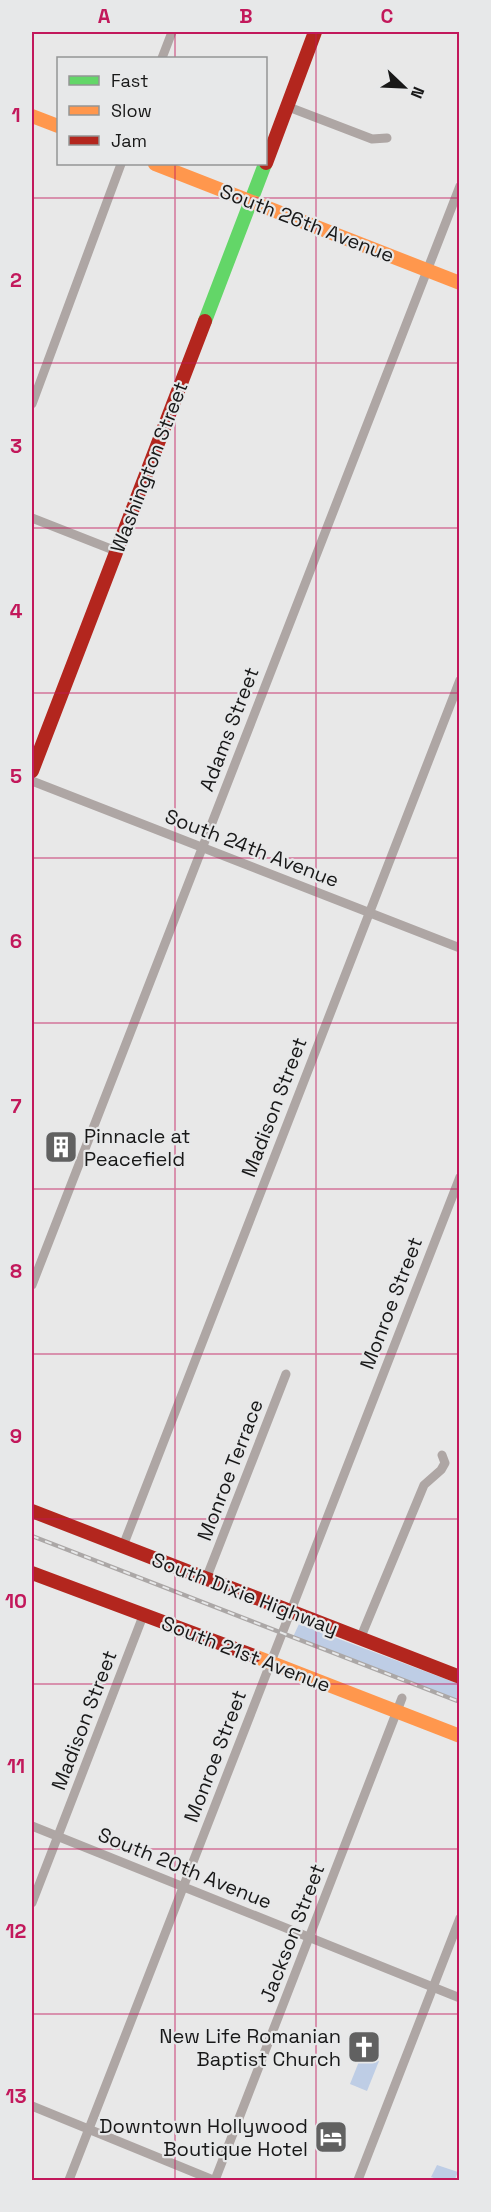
<svg xmlns="http://www.w3.org/2000/svg" width="491" height="2212" viewBox="0 0 491 2212" font-family="'Space Grotesk',sans-serif">
	<style>
		.green { fill: #becde5 }
		.lines { fill: none; stroke-linecap: round; stroke-linejoin: round }
		.street { stroke: #aea6a4; stroke-width: 9 }
		.fast { stroke: #63d668; stroke-width: 14 }
		.slow { stroke: #ff974d; stroke-width: 14 }
		.jam { stroke: #b3261e; stroke-width: 14 }
		.rail-casing { stroke: #aba7a6; stroke-width: 4.5 }
		.rail { stroke: #e7e8e9; stroke-width: 2; stroke-dasharray: 7; stroke-linecap: butt }
		.grid { fill: none; stroke: #c2185b; stroke-width: 1.5; stroke-opacity: 0.55 }
		.labels { text-anchor: middle; dominant-baseline: central; stroke-width: 4.5; stroke-linejoin: round; paint-order: stroke }
		.street-label { font-size: 20px; fill: #181818; stroke: #e7e8e9 }
		.poi-label { font-size: 20px; fill: #181818; stroke: #e7e8e9; text-anchor: end }
		.neatline { fill: none; stroke: #c2185b; stroke-width: 2 }
		.grid-label { font-size: 20px; text-anchor: middle; font-weight: bold; fill: #c2185b }
	</style>
	<rect width="100%" height="100%" fill="#e8e8e8"/>
	<!-- green -->
	<g class="green">
		<polygon points="299,1624 459,1684 459,1702 293,1637"/>
		<polygon points="362,2054 379,2061 367,2091 350,2084"/>
		<polygon points="437,2165 458,2172 455,2179 440,2180 431,2177"/>
	</g>
	<g class="lines">
		<!-- street -->
		<g class="street">
			<polyline points="162,58 172,32"/>
			<polyline points="286,106 372,139 387,138"/>
			<polyline points="32,404 121,164"/>
			<polyline points="32,518 116,551"/>
			<polyline points="32,781 460,948"/>
			<polyline points="32,1285 460,186"/>
			<polyline points="123,1546 460,680"/>
			<polyline points="206,1579 286,1374"/>
			<polyline points="360,1639 424,1485 441,1470 445,1463 442,1455"/>
			<polyline points="32,1826 460,1998"/>
			<polyline points="32,1903 143,1616"/>
			<polyline points="32,2106 213,2180"/>
			<polyline points="69,2180 460,1177"/>
			<polyline points="215,2180 402,1698"/>
			<polyline points="358,2180 460,1918"/>
		</g>
		<!-- fast -->
		<polyline class="fast" points="205,321 265,164"/>
		<!-- slow -->
		<g class="slow">
			<polyline points="32,116 58,126"/>
			<polyline points="155,164 460,283"/>
			<polyline points="254,1656 460,1736"/>
		</g>
		<!-- jam -->
		<g class="jam">
			<polyline points="266,163 315,32"/>
			<polyline points="32,771 205,321"/>
			<polyline points="32,1511 460,1677"/>
			<polyline points="32,1573 254,1656"/>
		</g>
		<!-- rail casing -->
		<g class="rail-casing">
			<polyline id="rail" points="32,1536 460,1702"/>
		</g>
		<!-- rail -->
		<use href="#rail" class="rail"/>
	</g>
	<!-- grid -->
	<path class="grid" d="M175 32V58M316 32V2180M175 164V2180M32 198H460M32 363H460M32 528H460M32 693H460M32 858H460M32 1023H460M32 1189H460M32 1354H460M32 1519H460M32 1684H460M32 1849H460M32 2014H460"/>
	<!-- icons -->
	<defs>
		<g id="building-square" transform="scale(1.725)"><rect x="-9" y="-9" width="18" height="18" rx="4" fill="#616161" stroke="#e7e8e9"/><path d="M-4-6H4V6H1V3H-1V6H-4ZM-2.5-4.3h1.7v1.8h-1.7ZM.8-4.3h1.7v1.8H.8ZM-2.5-1h1.7V.8h-1.7ZM.8-1h1.7V.8H.8Z" fill="#fff"/></g>
		<g id="church-square" transform="scale(1.725)"><rect x="-9" y="-9" width="18" height="18" rx="4" fill="#616161" stroke="#e7e8e9"/><path d="M-1.2-6h2.4v3.5h3.3v2.4h-3.3V6h-2.4V-.1h-3.3v-2.4h3.3Z" fill="#fff"/></g>
		<g id="hotel-square" transform="scale(1.725)"><rect x="-9" y="-9" width="18" height="18" rx="4" fill="#616161" stroke="#e7e8e9"/><path d="M-6-4.5h1.5V1H6V5H4.5V3h-9V5H-6ZM-4 0a1.8 1.8 0 1 1 3.6 0ZM.5 0V-2.5h3Q6-2.5 6 0Z" fill="#fff"/></g>
	</defs>
	<g fill-rule="evenodd">
		<use href="#building-square" x="61" y="1147"/>
		<use href="#church-square" x="364" y="2047"/>
		<use href="#hotel-square" x="331" y="2137"/>
	</g>
	<g class="labels">
		<!-- street labels -->
		<g class="street-label">
			<text transform="translate(307 223) rotate(21)">South 26th Avenue</text>
			<text transform="translate(149 467) rotate(-69)">Washington Street</text>
			<text transform="translate(229 729) rotate(-69)">Adams Street</text>
			<text transform="translate(252 848) rotate(21)">South 24th Avenue</text>
			<text transform="translate(274 1107) rotate(-69)">Madison Street</text>
			<text transform="translate(391 1303) rotate(-69)">Monroe Street</text>
			<text transform="translate(230 1470) rotate(-69)">Monroe Terrace</text>
			<text transform="translate(245 1594) rotate(21)">South Dixie Highway</text>
			<text transform="translate(246 1654) rotate(21)">South 21st Avenue</text>
			<text transform="translate(84 1720) rotate(-69)">Madison Street</text>
			<text transform="translate(215 1756) rotate(-69)">Monroe Street</text>
			<text transform="translate(185 1868) rotate(22)">South 20th Avenue</text>
			<text transform="translate(292 1933) rotate(-69)">Jackson Street</text>
		</g>
		<!-- poi labels -->
		<g class="poi-label">
			<text x="84" y="1136" text-anchor="start">Pinnacle at<tspan x="84" dy="23">Peacefield</tspan></text>
			<text x="341" y="2036">New Life Romanian<tspan x="341" dy="23">Baptist Church</tspan></text>
			<text x="308" y="2126">Downtown Hollywood<tspan x="308" dy="23">Boutique Hotel</tspan></text>
		</g>
	</g>
	<!-- border -->
	<rect width="491" height="2212" fill="none" stroke="#e7e8e9" stroke-width="66"/>
	<!-- legend -->
	<rect x="57" y="57" width="210" height="108" fill="#e7e8e9" stroke="#949595" stroke-width="1.5"/>
	<rect x="69" y="76" width="30" height="9" fill="#63d668" stroke="#949595" stroke-width="1.5"/>
	<text x="111" y="87" font-size="18" fill="#181818">Fast</text>
	<rect x="69" y="106" width="30" height="9" fill="#ff974d" stroke="#949595" stroke-width="1.5"/>
	<text x="111" y="117" font-size="18" fill="#181818">Slow</text>
	<rect x="69" y="136" width="30" height="9" fill="#b3261e" stroke="#949595" stroke-width="1.5"/>
	<text x="111" y="147" font-size="18" fill="#181818">Jam</text>
	<!-- north arrow -->
	<g transform="translate(404 87) rotate(113)" stroke="#e7e8e9" stroke-width="4.5" paint-order="stroke">
	<path d="M0-4.5L10 22L0 15L-10 22Z" fill="#181818"/>
	<text y="-9" font-size="16" font-weight="bold" text-anchor="middle" fill="#181818">N</text>
	</g>
	<rect x="33" y="33" width="425" height="2146" class="neatline"/>
	<g class="grid-label">
		<text x="104" y="23">A</text>
		<text x="246" y="23">B</text>
		<text x="387" y="23">C</text>
		<text x="16" y="122">1</text>
		<text x="16" y="287">2</text>
		<text x="16" y="453">3</text>
		<text x="16" y="618">4</text>
		<text x="16" y="783">5</text>
		<text x="16" y="948">6</text>
		<text x="16" y="1113">7</text>
		<text x="16" y="1278">8</text>
		<text x="16" y="1443">9</text>
		<text x="16" y="1608">10</text>
		<text x="16" y="1773">11</text>
		<text x="16" y="1938">12</text>
		<text x="16" y="2103">13</text>
	</g>
</svg>
